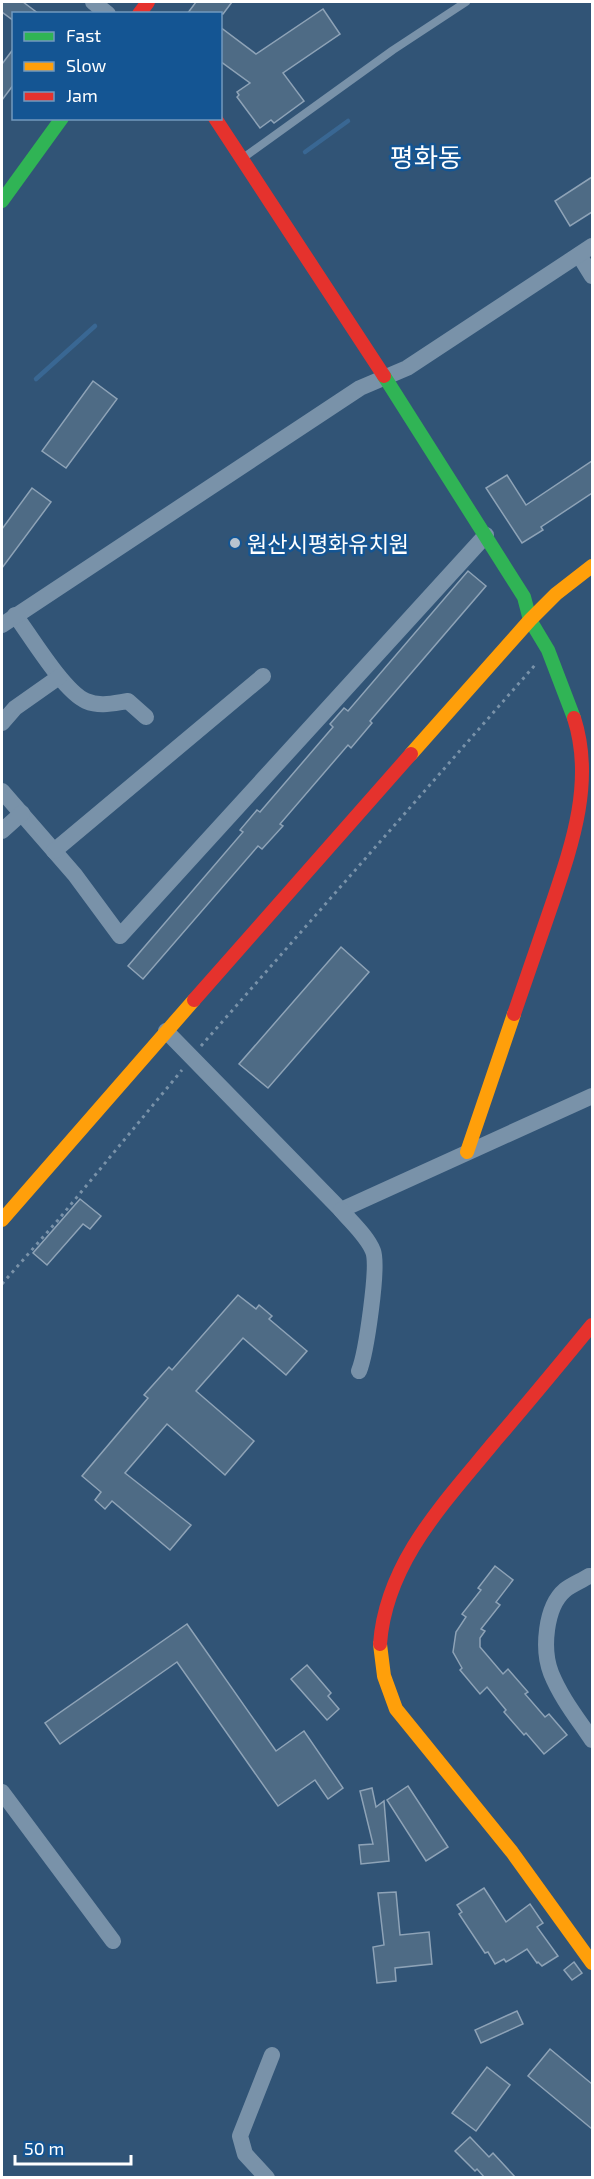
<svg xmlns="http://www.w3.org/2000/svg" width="594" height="2179" viewBox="0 0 594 2179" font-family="'Exo 2','Noto Sans KR',sans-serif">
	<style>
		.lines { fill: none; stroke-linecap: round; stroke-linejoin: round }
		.stream { stroke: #396793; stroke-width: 4.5 }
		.building { fill: #4e6b85; stroke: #8ea3b7; stroke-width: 1.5 }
		.path { stroke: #7992a9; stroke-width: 3; stroke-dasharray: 3 4.5; stroke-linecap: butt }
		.lane { stroke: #7992a9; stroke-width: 8 }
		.street { stroke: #7992a9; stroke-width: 16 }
		.fast { stroke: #30b455; stroke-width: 14 }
		.slow { stroke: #ff9f0a; stroke-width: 14 }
		.jam { stroke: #e5322d; stroke-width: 14 }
		.poi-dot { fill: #b7c3cf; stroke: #145593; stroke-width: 2 }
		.labels { text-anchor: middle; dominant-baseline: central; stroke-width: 5; stroke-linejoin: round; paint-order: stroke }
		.poi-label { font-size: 22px; fill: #fff; stroke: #145593; text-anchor: start }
		.quarter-label { font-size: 26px; fill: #fff; stroke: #145593 }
	</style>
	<rect width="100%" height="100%" fill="#315476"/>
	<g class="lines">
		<!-- stream -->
		<g class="stream">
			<polyline points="305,152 348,121"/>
			<polyline points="36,379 95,326"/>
		</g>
	</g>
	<!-- building -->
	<g class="building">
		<polygon points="2,2 23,2 39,14 14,14 14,21 2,12"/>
		<polygon points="196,2 232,2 223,14 187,14"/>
		<polygon points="323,9 340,34 283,73 304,101 274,123 271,120 260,128 237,97 239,95 237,92 250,83 220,61 220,27 256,54"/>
		<polygon points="14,48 14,84 2,100 2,64"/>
		<polygon points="592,177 592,212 570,226 555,201"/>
		<polygon points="93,381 117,399 66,468 42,451"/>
		<polygon points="592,461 592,493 541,527 543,530 522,543 486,488 507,475 526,505"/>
		<polygon points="32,488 51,502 2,568 2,529"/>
		<polygon points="468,571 486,586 370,721 372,723 351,748 348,745 280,824 283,826 262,849 258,846 143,979 128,966 243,832 240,830 257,810 260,812 333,727 330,724 344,708 348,711"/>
		<polygon points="341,947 369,972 268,1088 239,1064"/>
		<polygon points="80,1199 101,1216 90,1229 83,1224 47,1265 33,1253"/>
		<polygon points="238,1295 256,1309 259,1305 272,1316 269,1319 307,1351 286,1375 243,1338 196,1391 254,1441 225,1475 167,1424 125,1473 191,1525 170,1550 112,1501 105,1509 95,1500 101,1492 82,1476 148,1398 144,1395 169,1367 172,1370"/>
		<polygon points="495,1566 513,1580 496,1602 500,1605 481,1629 485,1631 480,1638 480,1647 503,1674 508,1669 528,1692 525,1694 545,1717 549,1714 567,1735 544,1754 526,1733 524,1735 504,1712 506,1710 487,1687 480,1694 460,1670 462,1668 453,1652 456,1632 466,1617 462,1614 481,1590 478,1588"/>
		<polygon points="187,1624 276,1751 304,1731 343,1788 328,1799 315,1780 278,1806 177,1662 60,1744 45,1723"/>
		<polygon points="307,1665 331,1693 328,1696 339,1709 327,1720 291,1679"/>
		<polygon points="408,1786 448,1847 426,1861 387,1800"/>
		<polygon points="372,1788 376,1807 384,1801 389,1861 361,1864 359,1845 373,1844 360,1791"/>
		<polygon points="484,1888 506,1922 530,1904 543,1923 537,1927 558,1956 542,1966 538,1962 537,1963 527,1949 506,1962 504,1959 495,1964 488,1952 485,1953 459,1914 462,1912 457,1905"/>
		<polygon points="396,1892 400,1935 429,1932 432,1964 395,1968 396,1981 377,1983 373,1947 384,1945 378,1893"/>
		<polygon points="574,1962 582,1973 572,1980 564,1970"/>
		<polygon points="517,2011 523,2024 481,2043 475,2030"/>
		<polygon points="550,2049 592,2084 592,2129 528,2076"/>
		<polygon points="487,2067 510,2085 476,2131 452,2113"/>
		<polygon points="470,2137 489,2157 493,2153 516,2178 485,2178 477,2169 475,2171 455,2151"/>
	</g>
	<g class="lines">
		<!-- path -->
		<g class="path">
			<polyline points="201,1046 535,665"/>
			<polyline points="2,1284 58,1220 182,1070"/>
		</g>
		<!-- lane -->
		<polyline class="lane" points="243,158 393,50 466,2"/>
		<!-- street -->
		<g class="street">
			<polyline points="93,2 108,14"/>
			<polyline points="579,255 592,276"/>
			<path d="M15 615C30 635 64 692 86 701 100 707 114 703 128 701L146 717"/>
			<polyline points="2,625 360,388 407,368 592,246"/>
			<polyline points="2,723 15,708 59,677"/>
			<polyline points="2,791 75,875 120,936 486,535"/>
			<polyline points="2,831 22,813"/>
			<polyline points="54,851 263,676"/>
			<polyline points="166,1031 341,1210 592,1096"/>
			<path d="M341 1210C352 1223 367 1236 373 1251 379 1266 366 1354 359 1371"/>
			<path d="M592 1576H589C581 1581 571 1585 565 1590 545 1607 542 1650 551 1673 561 1698 578 1719 592 1740"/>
			<polyline points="2,1792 113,1941"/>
			<polyline points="267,2178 245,2154 240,2136 272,2055"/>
		</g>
		<!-- fast -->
		<g class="fast">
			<polyline points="2,201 62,118"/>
			<polyline points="384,376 524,597 530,620 548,650 574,718"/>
		</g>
		<!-- slow -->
		<g class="slow">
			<polyline points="411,754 530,620 556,594 592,566"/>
			<polyline points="467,1152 514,1014"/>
			<polyline points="2,1220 194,1000"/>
			<polyline points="380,1644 384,1676 396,1709 512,1852 592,1963"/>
		</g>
		<!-- jam -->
		<g class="jam">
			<polyline points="139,14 148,2"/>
			<polyline points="215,118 384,376"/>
			<polyline points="194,1000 411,754"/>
			<path d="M514 1014C527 976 540 939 553 901 573 842 594 780 574 718"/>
			<path d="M380 1644C386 1562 445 1502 495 1441 528 1403 560 1364 592 1325"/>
		</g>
	</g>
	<!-- markers -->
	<circle class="poi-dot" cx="235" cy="543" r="6"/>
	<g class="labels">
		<!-- poi labels -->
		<g class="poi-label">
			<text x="247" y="543">원산시평화유치원</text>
		</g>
		<!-- quarter labels -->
		<g class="quarter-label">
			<text x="426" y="156">평화동</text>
		</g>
	</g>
	<!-- border -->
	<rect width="594" height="2179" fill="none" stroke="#ffffff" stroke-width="6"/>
	<!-- legend -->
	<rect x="12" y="12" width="210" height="108" fill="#145593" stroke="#7299be" stroke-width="1.5"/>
	<rect x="24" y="32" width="30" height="9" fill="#30b455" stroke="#7299be" stroke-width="1.5"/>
	<text x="66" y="42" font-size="18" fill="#ffffff">Fast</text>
	<rect x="24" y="62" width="30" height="9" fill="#ff9f0a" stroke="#7299be" stroke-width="1.5"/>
	<text x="66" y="72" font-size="18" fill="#ffffff">Slow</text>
	<rect x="24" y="92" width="30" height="9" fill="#e5322d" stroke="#7299be" stroke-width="1.5"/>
	<text x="66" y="102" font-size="18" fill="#ffffff">Jam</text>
	<!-- scale -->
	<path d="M15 2155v9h116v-9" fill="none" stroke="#ffffff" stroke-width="3"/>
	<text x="24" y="2155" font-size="18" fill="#ffffff" stroke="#145593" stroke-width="4.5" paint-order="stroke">50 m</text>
</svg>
